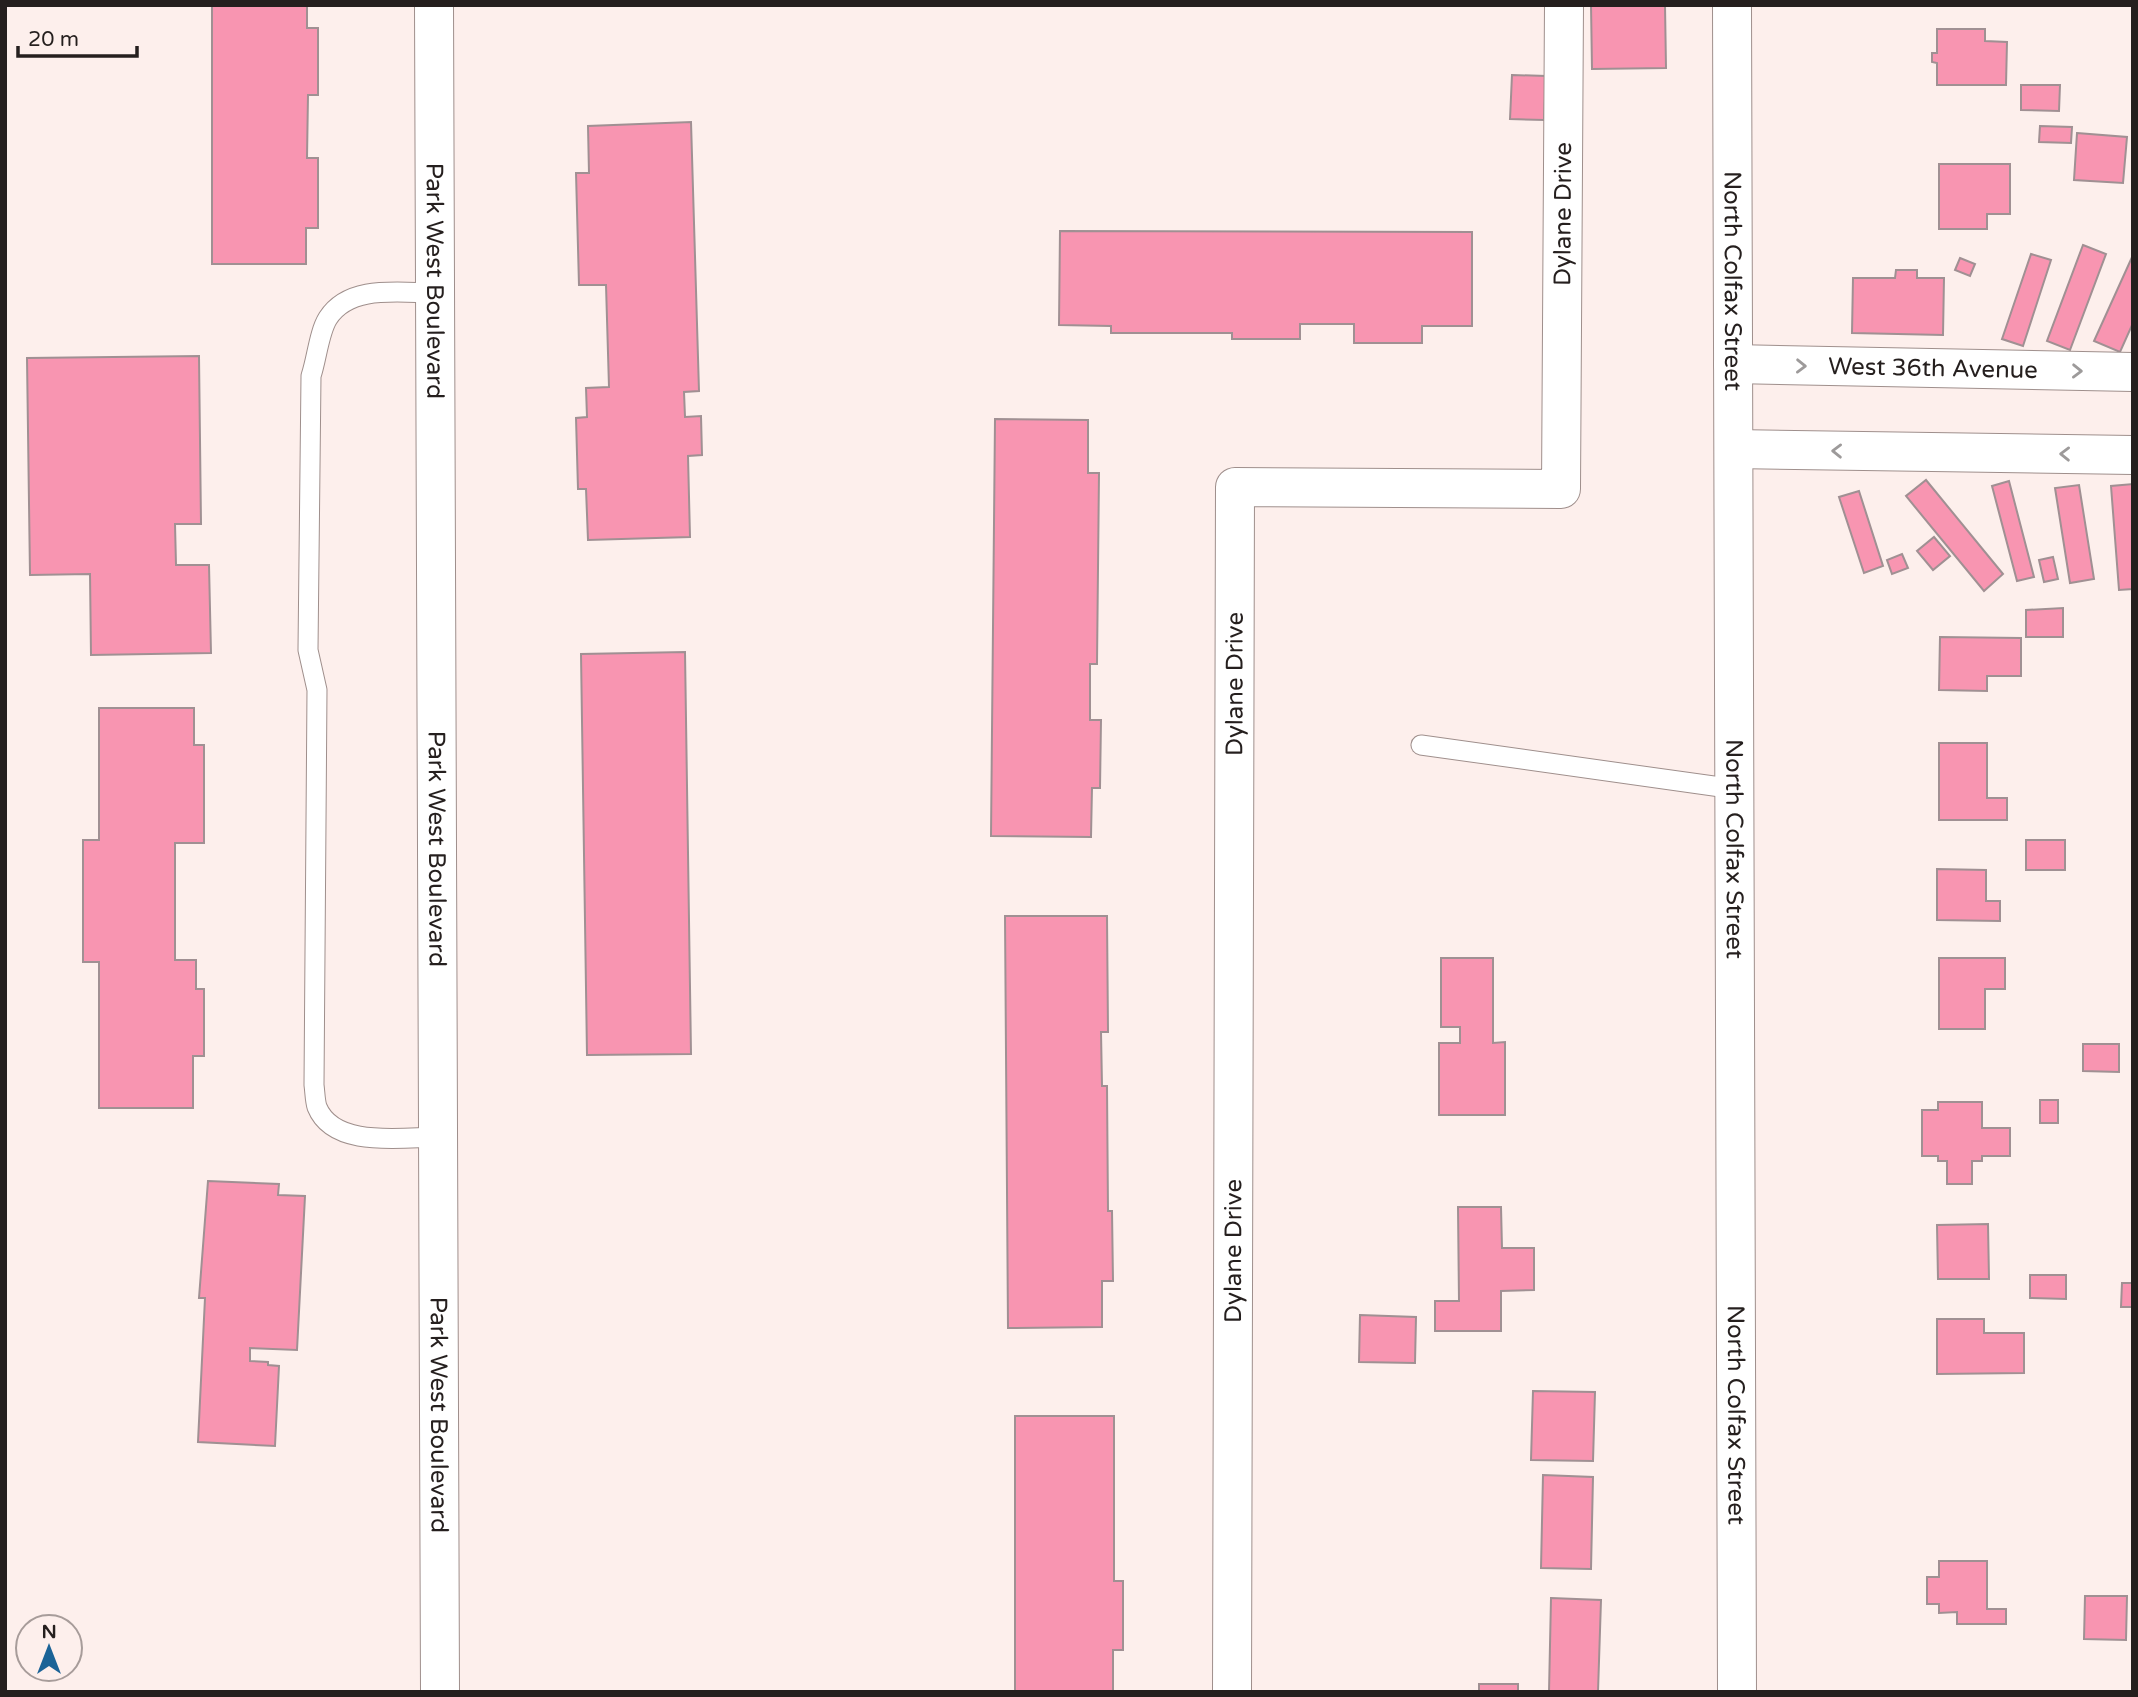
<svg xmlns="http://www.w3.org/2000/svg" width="2138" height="1697" viewBox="0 0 2138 1697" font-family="'Varela Round',sans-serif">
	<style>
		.building { fill: #f895b1; stroke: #a09093; stroke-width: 2 }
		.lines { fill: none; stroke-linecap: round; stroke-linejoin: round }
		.service-casing { stroke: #9f8f8c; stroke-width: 21 }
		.minor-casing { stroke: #9f8f8c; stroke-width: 40 }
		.tertiary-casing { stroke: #9f8f8c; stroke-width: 40 }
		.service { stroke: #fff; stroke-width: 19 }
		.minor { stroke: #fff; stroke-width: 38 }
		.tertiary { stroke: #fff; stroke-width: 38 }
		.oneway { stroke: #9d9a9a }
		.labels { text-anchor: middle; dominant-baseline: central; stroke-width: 7; stroke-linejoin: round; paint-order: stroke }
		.street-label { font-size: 24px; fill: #251f1e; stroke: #fdefec }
	</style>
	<rect width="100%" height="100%" fill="#fdefec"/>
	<!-- building -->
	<g class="building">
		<polygon points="212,5 307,5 307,28 318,28 318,95 308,95 307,158 318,158 318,228 306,228 306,264 212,264"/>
		<polygon points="1591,5 1665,5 1666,68 1592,69"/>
		<polygon points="1937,29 1985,29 1985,41 2007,42 2006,85 1937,85 1937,63 1932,62 1932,53 1937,53"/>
		<polygon points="1512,75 1546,76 1544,120 1510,119"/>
		<polygon points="2021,85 2060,85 2059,111 2021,110"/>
		<polygon points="691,122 699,391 684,392 685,417 701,416 702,455 688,456 690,537 588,540 586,489 578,489 576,418 587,417 586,388 609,387 606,285 579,285 576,173 589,173 588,126"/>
		<polygon points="2040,126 2072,127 2071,143 2039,142"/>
		<polygon points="2077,133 2127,137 2123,183 2074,180"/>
		<polygon points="1939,164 2010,164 2010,214 1987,214 1987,229 1939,229"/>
		<polygon points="1060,231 1472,232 1472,326 1422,326 1422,343 1354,343 1354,324 1300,324 1300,339 1232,339 1232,333 1111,333 1111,326 1059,325"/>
		<polygon points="2083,245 2106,254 2070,350 2047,341"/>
		<polygon points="2031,254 2051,260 2023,346 2002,339"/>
		<polygon points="2133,255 2133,323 2120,352 2094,341"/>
		<polygon points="1960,258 1975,264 1970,276 1955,270"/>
		<polygon points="1896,270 1917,270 1917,278 1944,278 1943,335 1852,333 1853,278 1895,278"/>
		<polygon points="199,356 201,524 175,524 176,565 209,565 211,653 91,655 90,574 30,575 27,358"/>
		<polygon points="995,419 1088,420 1088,473 1099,473 1097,664 1090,664 1090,720 1101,720 1100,788 1092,788 1091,837 991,836"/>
		<polygon points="1926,480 2003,574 1984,591 1906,496"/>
		<polygon points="2009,481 2034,577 2017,581 1992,486"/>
		<polygon points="2133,484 2133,589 2119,590 2111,486"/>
		<polygon points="2079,485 2094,579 2070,583 2055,488"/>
		<polygon points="1859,491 1883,566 1864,573 1839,497"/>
		<polygon points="1934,537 1950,556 1933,570 1917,551"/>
		<polygon points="1902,554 1908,568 1892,574 1887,560"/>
		<polygon points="2053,557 2058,579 2044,582 2039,560"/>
		<polygon points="2063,608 2063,637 2026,637 2026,610"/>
		<polygon points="1940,637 2021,638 2021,676 1987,676 1987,691 1939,690"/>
		<polygon points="685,652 691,1054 587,1055 581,654"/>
		<polygon points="99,708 194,708 194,745 204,745 204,843 175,843 175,960 196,960 196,989 204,989 204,1056 193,1056 193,1108 99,1108 99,962 83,962 83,840 99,840"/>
		<polygon points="1939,743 1987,743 1987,798 2007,798 2007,820 1939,820"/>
		<rect x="2026" y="840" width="39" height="30"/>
		<polygon points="1937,869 1986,870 1986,901 2000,901 2000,921 1937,920"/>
		<polygon points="1005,916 1107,916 1108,1032 1101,1032 1102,1086 1107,1086 1108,1211 1112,1211 1113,1281 1102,1281 1102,1327 1008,1328"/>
		<polygon points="1441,958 1493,958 1493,1043 1505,1042 1505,1115 1439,1115 1439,1043 1460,1043 1460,1027 1441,1027"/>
		<polygon points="1939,958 2005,958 2005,989 1985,989 1985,1029 1939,1029"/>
		<polygon points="2083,1044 2119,1044 2119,1072 2083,1071"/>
		<rect x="2040" y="1100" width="18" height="23"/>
		<polygon points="1938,1102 1982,1102 1982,1128 2010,1128 2010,1156 1982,1156 1982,1161 1972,1161 1972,1184 1947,1184 1947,1161 1938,1161 1938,1156 1922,1156 1922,1110 1938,1110"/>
		<polygon points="208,1181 279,1184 278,1195 305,1196 297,1350 250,1348 250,1361 268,1362 268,1365 279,1366 275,1446 198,1442 205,1298 199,1298"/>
		<polygon points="1458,1207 1501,1207 1502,1248 1534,1248 1534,1290 1501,1291 1501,1331 1435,1331 1435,1301 1459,1301"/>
		<polygon points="1988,1224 1989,1279 1938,1279 1937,1225"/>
		<polygon points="2030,1275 2066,1275 2066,1299 2030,1298"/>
		<polygon points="2122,1283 2133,1283 2133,1307 2121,1307"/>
		<polygon points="1360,1315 1416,1317 1415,1363 1359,1362"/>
		<polygon points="1937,1319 1984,1319 1984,1333 2024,1333 2024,1373 1937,1374"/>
		<polygon points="1533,1391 1595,1392 1593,1461 1531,1460"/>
		<polygon points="1015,1416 1114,1416 1114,1581 1123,1581 1123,1650 1113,1650 1113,1692 1015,1692"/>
		<polygon points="1543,1475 1593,1477 1591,1569 1541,1568"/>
		<polygon points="1939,1561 1987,1561 1987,1609 2006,1609 2006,1624 1957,1624 1957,1612 1939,1613 1939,1604 1927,1604 1927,1577 1939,1577"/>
		<polygon points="2085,1596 2127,1596 2126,1640 2084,1639"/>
		<polygon points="1551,1598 1601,1600 1598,1692 1549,1692"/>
		<rect x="1479" y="1684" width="39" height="8"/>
	</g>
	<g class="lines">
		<!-- service casing -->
		<g class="service-casing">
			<g id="service">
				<path d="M435 293C400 293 350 284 328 318 319 332 317 358 311 376L308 650 317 690 314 1085C315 1092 315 1101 317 1107 334 1149 403 1137 438 1137"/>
				<polyline points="1421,745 1735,789"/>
			</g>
		</g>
		<!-- minor casing -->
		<g class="minor-casing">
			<g id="minor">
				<path id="s1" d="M434 5 440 1692"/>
				<path id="s2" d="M1733 364 2133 372"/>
				<polyline points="1734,449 2133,455"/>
				<path id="s3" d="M1232 1692 1235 487 1561 489 1564 5"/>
			</g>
		</g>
		<!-- tertiary casing -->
		<g class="tertiary-casing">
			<g id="tertiary">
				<path id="s4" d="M1732 5 1737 1692"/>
			</g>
		</g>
		<!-- service -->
		<use href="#service" class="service"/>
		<!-- minor -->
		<use href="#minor" class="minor"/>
		<!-- tertiary -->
		<use href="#tertiary" class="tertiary"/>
	</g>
	<!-- one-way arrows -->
	<defs><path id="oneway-chevron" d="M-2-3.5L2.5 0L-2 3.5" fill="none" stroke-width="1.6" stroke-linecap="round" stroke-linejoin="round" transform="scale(1.75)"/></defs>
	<g class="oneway">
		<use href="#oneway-chevron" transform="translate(1801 366) rotate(1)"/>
		<use href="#oneway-chevron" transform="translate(2077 371) rotate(1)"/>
		<use href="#oneway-chevron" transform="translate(1837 451) rotate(-179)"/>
		<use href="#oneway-chevron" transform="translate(2065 454) rotate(-179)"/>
	</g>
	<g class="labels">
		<!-- street labels -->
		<g class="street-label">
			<text stroke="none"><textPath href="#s3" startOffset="1806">Dylane Drive</textPath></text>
			<text stroke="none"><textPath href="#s1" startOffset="276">Park West Boulevard</textPath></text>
			<text stroke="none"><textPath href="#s4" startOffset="276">North Colfax Street</textPath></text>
			<text stroke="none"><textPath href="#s2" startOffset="200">West 36th Avenue</textPath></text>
			<text stroke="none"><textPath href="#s3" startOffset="1008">Dylane Drive</textPath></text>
			<text stroke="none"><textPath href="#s4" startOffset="844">North Colfax Street</textPath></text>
			<text stroke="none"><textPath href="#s1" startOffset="844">Park West Boulevard</textPath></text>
			<text stroke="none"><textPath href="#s3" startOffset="441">Dylane Drive</textPath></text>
			<text stroke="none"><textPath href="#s1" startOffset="1410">Park West Boulevard</textPath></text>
			<text stroke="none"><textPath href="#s4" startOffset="1410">North Colfax Street</textPath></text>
		</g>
	</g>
	<!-- border -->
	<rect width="2138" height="1697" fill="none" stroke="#251f1e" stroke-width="14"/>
	<!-- north arrow -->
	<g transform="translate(49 1648)"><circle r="33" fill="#fdefec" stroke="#a79c9a" stroke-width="2"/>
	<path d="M0-5L12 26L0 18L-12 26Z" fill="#1b6397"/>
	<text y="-10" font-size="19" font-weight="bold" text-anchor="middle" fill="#251f1e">N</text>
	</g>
	<!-- scale -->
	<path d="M18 46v10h119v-10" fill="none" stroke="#251f1e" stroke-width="3.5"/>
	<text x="28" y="46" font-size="21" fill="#251f1e" stroke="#fdefec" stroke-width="5" paint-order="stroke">20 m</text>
</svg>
